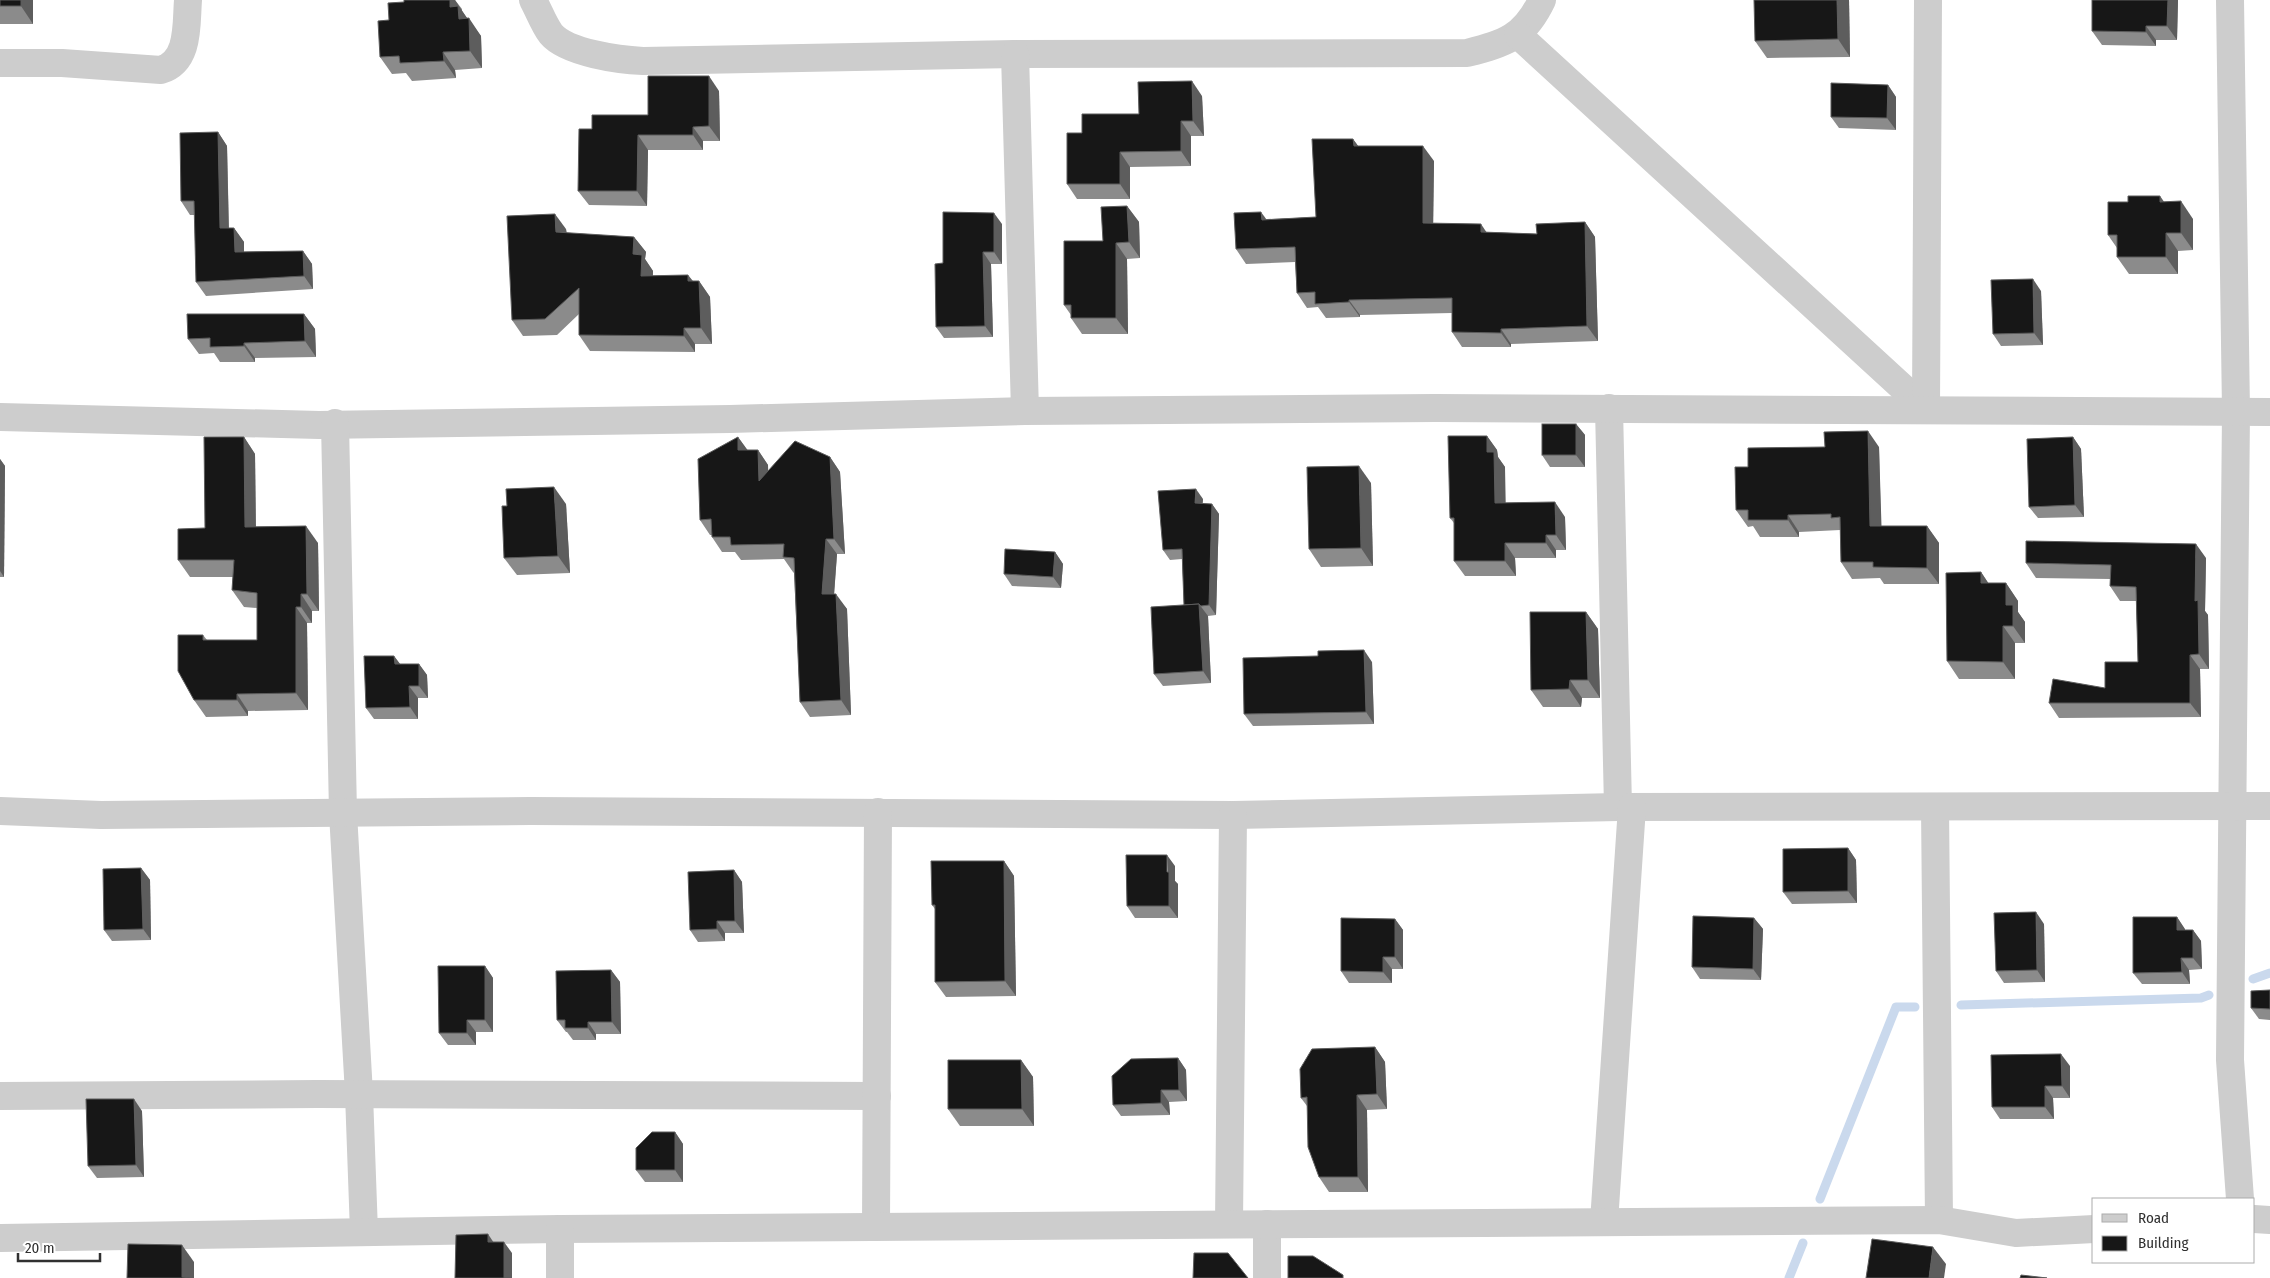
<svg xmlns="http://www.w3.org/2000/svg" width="2270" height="1278" viewBox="0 0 2270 1278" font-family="'Fira Sans Condensed',sans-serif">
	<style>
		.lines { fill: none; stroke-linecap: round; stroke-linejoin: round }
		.stream { stroke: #cad9ed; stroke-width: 9 }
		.minor { stroke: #cdcdcd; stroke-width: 28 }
		.wall { fill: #8b8b8b }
		.shaded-wall { fill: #5d5d5d }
		.building { fill: #171717; stroke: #5d5d5d }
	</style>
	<rect width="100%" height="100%" fill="#fff"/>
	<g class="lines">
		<!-- stream -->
		<g class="stream">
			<polyline points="2253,979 2270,973"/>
			<polyline points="1961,1005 2201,998 2209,995"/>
			<polyline points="1820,1199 1896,1007 1915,1007"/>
			<polyline points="1789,1278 1803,1243"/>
		</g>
		<!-- minor -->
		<g class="minor">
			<path d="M533 0C539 11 544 25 551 34 567 53 620 60 643 61L1015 54 1467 53C1505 43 1524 38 1542 0"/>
			<polyline points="2230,0 2236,411 2230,1060 2240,1199"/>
			<polyline points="1518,35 1926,409"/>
			<polyline points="1015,54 1025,411"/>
			<path d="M0 63H62L161 70C190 61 186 24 188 0"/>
			<polyline points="1609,408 1618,807"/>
			<polyline points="1926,409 1928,0"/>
			<polyline points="0,417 319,425 730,419 1025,411 1435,408 2270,412"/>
			<polyline points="335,423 343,813 359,1094 364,1232"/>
			<polyline points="1935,807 1939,1220"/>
			<polyline points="0,811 101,815 530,811 1233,815 1618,807 2270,806"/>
			<polyline points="0,1096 317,1094 877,1096"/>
			<polyline points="2254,1219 2270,1220"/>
			<polyline points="1604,1222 1632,807"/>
			<polyline points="1229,1224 1233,815"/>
			<polyline points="1267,1224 1267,1278"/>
			<polyline points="876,1227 878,812"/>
			<polyline points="0,1238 560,1229 1939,1220 2016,1233 2094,1229"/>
			<polyline points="560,1278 560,1229"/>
		</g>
	</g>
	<!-- wall -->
	<g class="wall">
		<rect x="0" y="0" width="33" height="24"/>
		<polygon points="404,0 455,0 462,9 462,11 467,18 481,36 482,68 455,70 456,78 412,81 406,73 392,74 380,57 389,20 404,2"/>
		<polygon points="1849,0 1850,57 1767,58 1755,41"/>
		<polygon points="2178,0 2177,40 2156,40 2156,46 2102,45 2092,31"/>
		<polygon points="1888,85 1896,97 1896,130 1839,128 1831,117"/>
		<polygon points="719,91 720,141 703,141 703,150 648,150 647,206 589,205 578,191 592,129 648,115"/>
		<polygon points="1202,96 1204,136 1191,136 1191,166 1130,167 1130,199 1077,199 1067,184 1082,133"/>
		<polygon points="218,132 227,146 229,228 234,228 244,242 244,252 303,251 312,264 313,289 206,296 196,282 195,215 190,215 181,201"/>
		<polygon points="1353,139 1358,146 1434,161 1433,223 1487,232 1537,234 1585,222 1595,237 1598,341 1511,344 1511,347 1462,347 1452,332 1452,313 1360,315 1360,317 1326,318 1318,307 1307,308 1297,293 1295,262 1246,264 1236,249 1267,219 1316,217"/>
		<polygon points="2164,202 2193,219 2193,250 2178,251 2178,274 2129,274 2117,257 2117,248 2108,235"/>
		<polygon points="1127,206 1139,222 1140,258 1127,259 1128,334 1082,334 1071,318 1071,315 1064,305 1103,241"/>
		<polygon points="1002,224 1002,264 991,264 993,337 944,338 936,327 943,263"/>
		<polygon points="566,229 567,233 634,237 646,252 645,259 653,271 653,276 688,275 693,281 699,281 710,297 712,344 695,344 695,352 590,351 579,335 579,314 557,335 523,336 512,320"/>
		<polygon points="2041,291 2043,345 2001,346 1993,334"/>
		<polygon points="304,314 315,329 316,357 255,358 255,362 220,362 214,353 199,354 188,339"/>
		<polygon points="1576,424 1585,435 1585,467 1550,467 1542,455"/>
		<polygon points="1487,436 1497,450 1498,457 1505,467 1505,503 1565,517 1566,550 1556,550 1556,558 1515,558 1516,576 1465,576 1454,561 1454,523 1450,518"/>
		<polygon points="244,437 255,454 256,527 318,543 319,611 312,611 312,623 307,623 308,710 248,711 248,716 206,717 194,700 203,635 207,640 257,640 257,608 244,607 232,590 233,577 190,577 178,560 205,528"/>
		<polygon points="738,437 747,450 758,450 768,465 768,471 830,457 840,472 845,554 837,554 834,594 847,609 851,715 810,717 800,702 794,573 793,572 784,559 741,560 735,552 722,552 712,537 712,535 710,535 700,520"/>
		<polygon points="2073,437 2081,449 2084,517 2038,518 2029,507"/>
		<polygon points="1879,447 1881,526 1927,526 1939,543 1939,584 1884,584 1880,578 1852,579 1841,562 1840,530 1799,532 1799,537 1760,537 1753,526 1748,527 1736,510 1748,467"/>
		<polygon points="0,459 5,466 4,577 0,577"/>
		<polygon points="1371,483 1373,566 1321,567 1309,549"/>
		<polygon points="1203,499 1202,504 1212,504 1219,514 1216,615 1208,616 1211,683 1163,686 1154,674 1184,605 1182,559 1170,560 1163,550"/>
		<polygon points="566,504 570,573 517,575 504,558"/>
		<polygon points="1055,552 1063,564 1061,588 1012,586 1004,574"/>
		<polygon points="2206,558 2205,611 2208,615 2209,669 2200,669 2201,717 2059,718 2049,703 2105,688 2138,662 2136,601 2120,601 2110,586 2110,579 2036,578 2026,563"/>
		<polygon points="1981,572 1988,583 2006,583 2018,601 2018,612 2025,622 2025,643 2015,643 2015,679 1959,679 1947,661"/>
		<polygon points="1586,612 1598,629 1600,698 1582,698 1581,707 1543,707 1531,690"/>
		<polygon points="394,656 400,664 419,664 427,675 428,698 418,698 418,719 374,719 366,708"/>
		<polygon points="1372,662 1374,724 1253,726 1244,714"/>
		<polygon points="1848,848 1856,860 1857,903 1792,904 1783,892"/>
		<polygon points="1004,861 1014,876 1016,996 946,997 935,982 935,909 932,905"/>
		<polygon points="1175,866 1175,881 1178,884 1178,918 1135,918 1127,906"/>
		<polygon points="141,868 150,880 151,940 112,941 104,930"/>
		<polygon points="734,870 742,882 744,933 725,933 725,941 698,942 690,930"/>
		<polygon points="2177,917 2185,930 2193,930 2201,941 2202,969 2189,970 2190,984 2142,984 2133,973"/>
		<polygon points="1754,918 1763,929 1761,980 1700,979 1692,967"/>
		<polygon points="1395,919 1403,930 1403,969 1392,969 1392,983 1349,983 1341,971"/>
		<polygon points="2044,924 2045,982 2004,983 1996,971"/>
		<polygon points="485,966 493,978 493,1032 476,1032 476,1045 448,1045 439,1033"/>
		<polygon points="611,970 620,982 621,1034 596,1034 596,1040 573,1040 567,1032 566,1032 557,1020"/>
		<polygon points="2270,990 2270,1020 2259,1019 2251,1008"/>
		<polygon points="1375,1047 1385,1062 1387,1109 1367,1110 1368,1192 1329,1192 1319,1177 1307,1106 1301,1098"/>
		<polygon points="1178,1058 1186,1070 1187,1101 1169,1102 1170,1115 1121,1116 1113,1105"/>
		<polygon points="1021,1060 1033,1077 1034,1126 960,1126 948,1109"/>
		<polygon points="2070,1066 2070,1098 2053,1098 2054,1119 2000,1119 1992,1107"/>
		<polygon points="142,1111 144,1177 97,1178 88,1166"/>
		<polygon points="675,1132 683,1144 683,1182 645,1182 636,1170"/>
	</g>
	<!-- shaded-wall -->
	<g class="shaded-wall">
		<polygon points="21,0 33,0 33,24 21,6"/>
		<polygon points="450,0 455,0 469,21 469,18 481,36 482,68 470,51 450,7"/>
		<polygon points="1837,0 1849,0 1850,57 1838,39"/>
		<polygon points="2168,0 2178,0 2177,40 2167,26"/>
		<polygon points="2146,26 2156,40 2156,46 2146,32"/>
		<polygon points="443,52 455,70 456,78 444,61"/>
		<polygon points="709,76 719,91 720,141 709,126"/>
		<polygon points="1192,81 1202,96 1204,136 1193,121"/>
		<polygon points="1888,85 1896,97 1896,130 1887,118"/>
		<polygon points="1181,121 1191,136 1191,166 1181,151"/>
		<polygon points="693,127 703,141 703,150 693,135"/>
		<polygon points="218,132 227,146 229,242 220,228"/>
		<polygon points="638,135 648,150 647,206 637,191"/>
		<polygon points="1353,139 1364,154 1354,146"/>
		<polygon points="1423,146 1434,161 1433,238 1423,223"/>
		<polygon points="1120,152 1130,167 1130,199 1120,184"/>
		<polygon points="2160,196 2172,213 2160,202"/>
		<polygon points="2181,201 2193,219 2193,250 2181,233"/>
		<polygon points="1127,206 1139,222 1140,258 1129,242"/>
		<polygon points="1261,212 1272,227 1262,220"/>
		<polygon points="994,213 1002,224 1002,264 994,252"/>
		<polygon points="555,214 566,229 567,248 556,232"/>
		<polygon points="1585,222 1595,237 1598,341 1587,326"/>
		<polygon points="1481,224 1491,239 1481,232"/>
		<polygon points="234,228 244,242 244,266 235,252"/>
		<polygon points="2166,233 2178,251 2178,274 2166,257"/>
		<polygon points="634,237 646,252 645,259 653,271 652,292 641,276 633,254"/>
		<polygon points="1116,243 1127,259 1128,334 1116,318"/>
		<polygon points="303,251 312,264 313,289 304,276"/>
		<polygon points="983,252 991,264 993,337 985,326"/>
		<polygon points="688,275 700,291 688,281"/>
		<polygon points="2033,279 2041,291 2043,345 2034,333"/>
		<polygon points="699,281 710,297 712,344 701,328"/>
		<polygon points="1349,300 1360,315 1360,317 1349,302"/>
		<polygon points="304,314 315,329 316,357 305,341"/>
		<polygon points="684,328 695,344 695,352 684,336"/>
		<polygon points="1501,329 1511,344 1511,347 1501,333"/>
		<polygon points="244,343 255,358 255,362 244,346"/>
		<polygon points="1576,424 1585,435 1585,467 1576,455"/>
		<polygon points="1868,431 1879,447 1882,542 1870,526"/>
		<polygon points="1487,436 1497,450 1498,457 1505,467 1506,518 1495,503 1487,452"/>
		<polygon points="244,437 255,454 256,544 245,527"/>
		<polygon points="738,437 749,452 738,450"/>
		<polygon points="2073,437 2081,449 2084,517 2075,505"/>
		<polygon points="758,450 768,465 769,496 759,481"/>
		<polygon points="830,457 840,472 845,554 834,539"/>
		<polygon points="0,459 5,466 4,577 0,571"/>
		<polygon points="1359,466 1371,483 1373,566 1361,548"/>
		<polygon points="554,487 566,504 570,573 558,556"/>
		<polygon points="1196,489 1203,499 1202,513 1195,503"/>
		<polygon points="1555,502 1565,517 1566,550 1556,535"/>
		<polygon points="1212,504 1219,514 1216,615 1209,605"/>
		<polygon points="1788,515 1799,532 1799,537 1788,520"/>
		<polygon points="306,526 318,543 319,611 307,594"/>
		<polygon points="1927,526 1939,543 1939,584 1927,568"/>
		<polygon points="1546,535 1556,550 1556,558 1546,543"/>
		<polygon points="826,539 837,554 833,609 822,594"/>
		<polygon points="1505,543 1515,558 1516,576 1505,561"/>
		<polygon points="2196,544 2206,558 2205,611 2208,615 2209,669 2199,654 2195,601"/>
		<polygon points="1055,552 1063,564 1061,588 1053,577"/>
		<polygon points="1981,572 1993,590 1981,583"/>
		<polygon points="2006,583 2018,601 2018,612 2025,622 2025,643 2013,626 2006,605"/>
		<polygon points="301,594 312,611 312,623 301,607"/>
		<polygon points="836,594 847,609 851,715 841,700"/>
		<polygon points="1199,604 1208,616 1211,683 1203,671"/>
		<polygon points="296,607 307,623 308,710 296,693"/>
		<polygon points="1586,612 1598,629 1600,698 1588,680"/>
		<polygon points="2003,626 2015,643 2015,679 2003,662"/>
		<polygon points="1364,650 1372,662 1374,724 1366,712"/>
		<polygon points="2190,655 2200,669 2201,717 2190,703"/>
		<polygon points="394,656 403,668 395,664"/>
		<polygon points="419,664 427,675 428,698 419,686"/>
		<polygon points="1570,680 1582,698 1581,707 1569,689"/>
		<polygon points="409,686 418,698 418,719 410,707"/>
		<polygon points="237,694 248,711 248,716 237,700"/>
		<polygon points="1848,848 1856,860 1857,903 1848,891"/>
		<polygon points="1167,855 1175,866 1175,881 1178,884 1178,918 1169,906"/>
		<polygon points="1004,861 1014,876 1016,996 1005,981"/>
		<polygon points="141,868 150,880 151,940 143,929"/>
		<polygon points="734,870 742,882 744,933 735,921"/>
		<polygon points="2036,912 2044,924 2045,982 2037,970"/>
		<polygon points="2177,917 2185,929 2185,941 2177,930"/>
		<polygon points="1754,918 1763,929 1761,980 1753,969"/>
		<polygon points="1395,919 1403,930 1403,969 1395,957"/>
		<polygon points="717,921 725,933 725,941 717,929"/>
		<polygon points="2193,930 2201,941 2202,969 2193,958"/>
		<polygon points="1383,957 1392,969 1392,983 1383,972"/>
		<polygon points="2181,958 2189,970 2190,984 2182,972"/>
		<polygon points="485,966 493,978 493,1032 485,1020"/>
		<polygon points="611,970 620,982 621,1034 612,1022"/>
		<polygon points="467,1020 476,1032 476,1045 467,1033"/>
		<polygon points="588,1022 596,1034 596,1040 588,1028"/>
		<polygon points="1375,1047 1385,1062 1387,1109 1377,1094"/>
		<polygon points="2061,1054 2070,1066 2070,1098 2062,1086"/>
		<polygon points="1178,1058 1186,1070 1187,1101 1179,1090"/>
		<polygon points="1021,1060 1033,1077 1034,1126 1022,1109"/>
		<polygon points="2045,1086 2053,1098 2054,1119 2045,1107"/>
		<polygon points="1161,1090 1169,1102 1170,1115 1161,1103"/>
		<polygon points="1357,1095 1367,1110 1368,1192 1358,1177"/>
		<polygon points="134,1099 142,1111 144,1177 136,1165"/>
		<polygon points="675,1132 683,1144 683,1182 675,1170"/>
		<polygon points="488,1234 496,1246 488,1242"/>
		<polygon points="504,1242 512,1253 512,1278 504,1278"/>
		<polygon points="182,1245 194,1262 194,1278 182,1278"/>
		<polygon points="1933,1247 1946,1264 1944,1278 1929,1278"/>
	</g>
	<!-- building -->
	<g class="building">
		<rect x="0" y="0" width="21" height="6"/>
		<polygon points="404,0 450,0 450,7 458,6 459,19 469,18 470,51 443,52 444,61 400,63 399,56 380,57 378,21 389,20 388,3 404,2"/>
		<polygon points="1754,0 1837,0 1838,39 1755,41"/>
		<polygon points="2092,0 2168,0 2167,26 2146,26 2146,32 2092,31"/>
		<polygon points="648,76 709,76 709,126 693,127 693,135 638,135 637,191 578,191 579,129 592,129 592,115 648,115"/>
		<polygon points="1192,81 1193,121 1181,121 1181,151 1120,152 1120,184 1067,184 1067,133 1082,133 1082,114 1139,114 1138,82"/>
		<polygon points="1831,83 1888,85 1887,118 1831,117"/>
		<polygon points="218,132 220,228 234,228 235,252 303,251 304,276 196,282 194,201 181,201 180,133"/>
		<polygon points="1312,139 1353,139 1354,146 1423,146 1423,223 1481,224 1481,232 1537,234 1536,224 1585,222 1587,326 1501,329 1501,333 1452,332 1452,298 1349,300 1349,302 1315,304 1315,292 1297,293 1295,247 1236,249 1234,213 1261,212 1262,220 1316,217"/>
		<polygon points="2128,196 2160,196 2160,202 2181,201 2181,233 2166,233 2166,257 2117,257 2117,235 2108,235 2108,202 2128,202"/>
		<polygon points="1127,206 1129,242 1116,243 1116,318 1071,318 1071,305 1064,305 1064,241 1103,241 1101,207"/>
		<polygon points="943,212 994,213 994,252 983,252 985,326 936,327 935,264 943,263"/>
		<polygon points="555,214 556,232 634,237 633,254 642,255 641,276 688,275 688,281 699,281 701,328 684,328 684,336 579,335 579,288 545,319 512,320 507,216"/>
		<polygon points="2033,279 2034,333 1993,334 1991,280"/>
		<polygon points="187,314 304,314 305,341 244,343 244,346 210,347 210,338 188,339"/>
		<rect x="1542" y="424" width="34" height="31"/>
		<polygon points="1868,431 1870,526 1927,526 1927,568 1873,567 1873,562 1841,562 1840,517 1831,518 1831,514 1788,515 1788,520 1748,520 1748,510 1736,510 1735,467 1748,467 1748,448 1825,447 1824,432"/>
		<polygon points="1448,436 1487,436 1487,452 1494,452 1495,503 1555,502 1556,535 1546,535 1546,543 1505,543 1505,561 1454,561 1454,518 1450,518"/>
		<polygon points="204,437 244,437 245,527 306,526 307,594 301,594 301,607 296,607 296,693 237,694 237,700 194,700 178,671 178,635 203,635 203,640 257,640 257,593 232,590 234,560 178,560 178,529 205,528"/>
		<polygon points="738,437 738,450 758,450 759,481 795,441 830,457 834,539 826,539 822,594 836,594 841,700 800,702 794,558 783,557 784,544 731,545 730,537 712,537 711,519 700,520 698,459"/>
		<polygon points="2073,437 2075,505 2029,507 2027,439"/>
		<polygon points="1359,466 1361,548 1309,549 1307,467"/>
		<polygon points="554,487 558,556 504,558 502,506 507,506 506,489"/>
		<polygon points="1196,489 1195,503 1212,504 1209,605 1201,606 1199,604 1184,605 1182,549 1163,550 1158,491"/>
		<polygon points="2026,541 2196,544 2195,601 2198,600 2199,654 2190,655 2190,703 2049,703 2053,679 2105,688 2105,662 2138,662 2136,587 2110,586 2111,565 2026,563"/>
		<polygon points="1005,549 1055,552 1053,577 1004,574"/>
		<polygon points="1981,572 1981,583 2006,583 2006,605 2013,605 2013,626 2003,626 2003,662 1947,661 1946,573"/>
		<polygon points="1199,604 1203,671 1154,674 1151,607"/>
		<polygon points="1530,612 1586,612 1588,680 1570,680 1569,689 1531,690"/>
		<polygon points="1364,650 1366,712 1244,714 1243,658 1318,656 1318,651"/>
		<polygon points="364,656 394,656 395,664 419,664 419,686 409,686 410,707 366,708"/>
		<polygon points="1848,848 1848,891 1783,892 1783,849"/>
		<polygon points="1126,855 1167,855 1167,872 1169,872 1169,906 1127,906"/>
		<polygon points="931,861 1004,861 1005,981 935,982 935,905 932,905"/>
		<polygon points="141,868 143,929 104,930 103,869"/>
		<polygon points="734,870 735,921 717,921 717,929 690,930 688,872"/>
		<polygon points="2036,912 2037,970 1996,971 1994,913"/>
		<polygon points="1693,916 1754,918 1753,969 1692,967"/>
		<polygon points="2133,917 2177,917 2177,930 2193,930 2193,958 2181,958 2182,972 2133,973"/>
		<polygon points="1341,918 1395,919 1395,957 1383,957 1383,972 1341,971"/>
		<polygon points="438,966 485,966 485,1020 467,1020 467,1033 439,1033"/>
		<polygon points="611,970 612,1022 588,1022 588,1028 565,1028 565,1020 557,1020 556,971"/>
		<polygon points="2270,990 2270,1009 2251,1008 2251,991"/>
		<polygon points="1375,1047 1377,1094 1357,1095 1358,1177 1319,1177 1308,1147 1307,1097 1301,1098 1300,1069 1312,1049"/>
		<polygon points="2061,1054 2062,1086 2045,1086 2045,1107 1992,1107 1991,1055"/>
		<polygon points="1178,1058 1179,1090 1161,1090 1161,1103 1113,1105 1112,1076 1131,1059"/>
		<polygon points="948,1060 1021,1060 1022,1109 948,1109"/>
		<polygon points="86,1099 134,1099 136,1165 88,1166"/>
		<polygon points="652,1132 675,1132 675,1170 636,1170 636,1148"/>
		<polygon points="488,1234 488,1242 504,1242 504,1278 455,1278 456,1235"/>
		<polygon points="1872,1239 1933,1247 1929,1278 1866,1278"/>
		<polygon points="128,1244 182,1245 182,1277 190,1278 127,1278"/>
		<polygon points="1194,1253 1228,1253 1248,1278 1193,1278"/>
		<polygon points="1288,1256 1313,1256 1343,1275 1343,1278 1288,1278"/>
		<polygon points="2021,1275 2047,1278 2020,1278"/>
	</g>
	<!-- legend -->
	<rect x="2092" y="1198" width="162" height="65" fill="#ffffff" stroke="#acacac"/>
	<rect x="2102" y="1214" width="25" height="8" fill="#cdcdcd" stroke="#acacac"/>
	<text x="2138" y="1223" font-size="15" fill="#303030">Road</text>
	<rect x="2102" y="1236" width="25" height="15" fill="#171717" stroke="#acacac"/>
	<text x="2138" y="1248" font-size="15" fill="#303030">Building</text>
	<!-- scale -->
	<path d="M18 1253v8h82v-8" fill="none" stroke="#303030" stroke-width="2.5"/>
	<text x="25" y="1253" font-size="15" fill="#303030" stroke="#ffffff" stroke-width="4" paint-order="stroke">20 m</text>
</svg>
